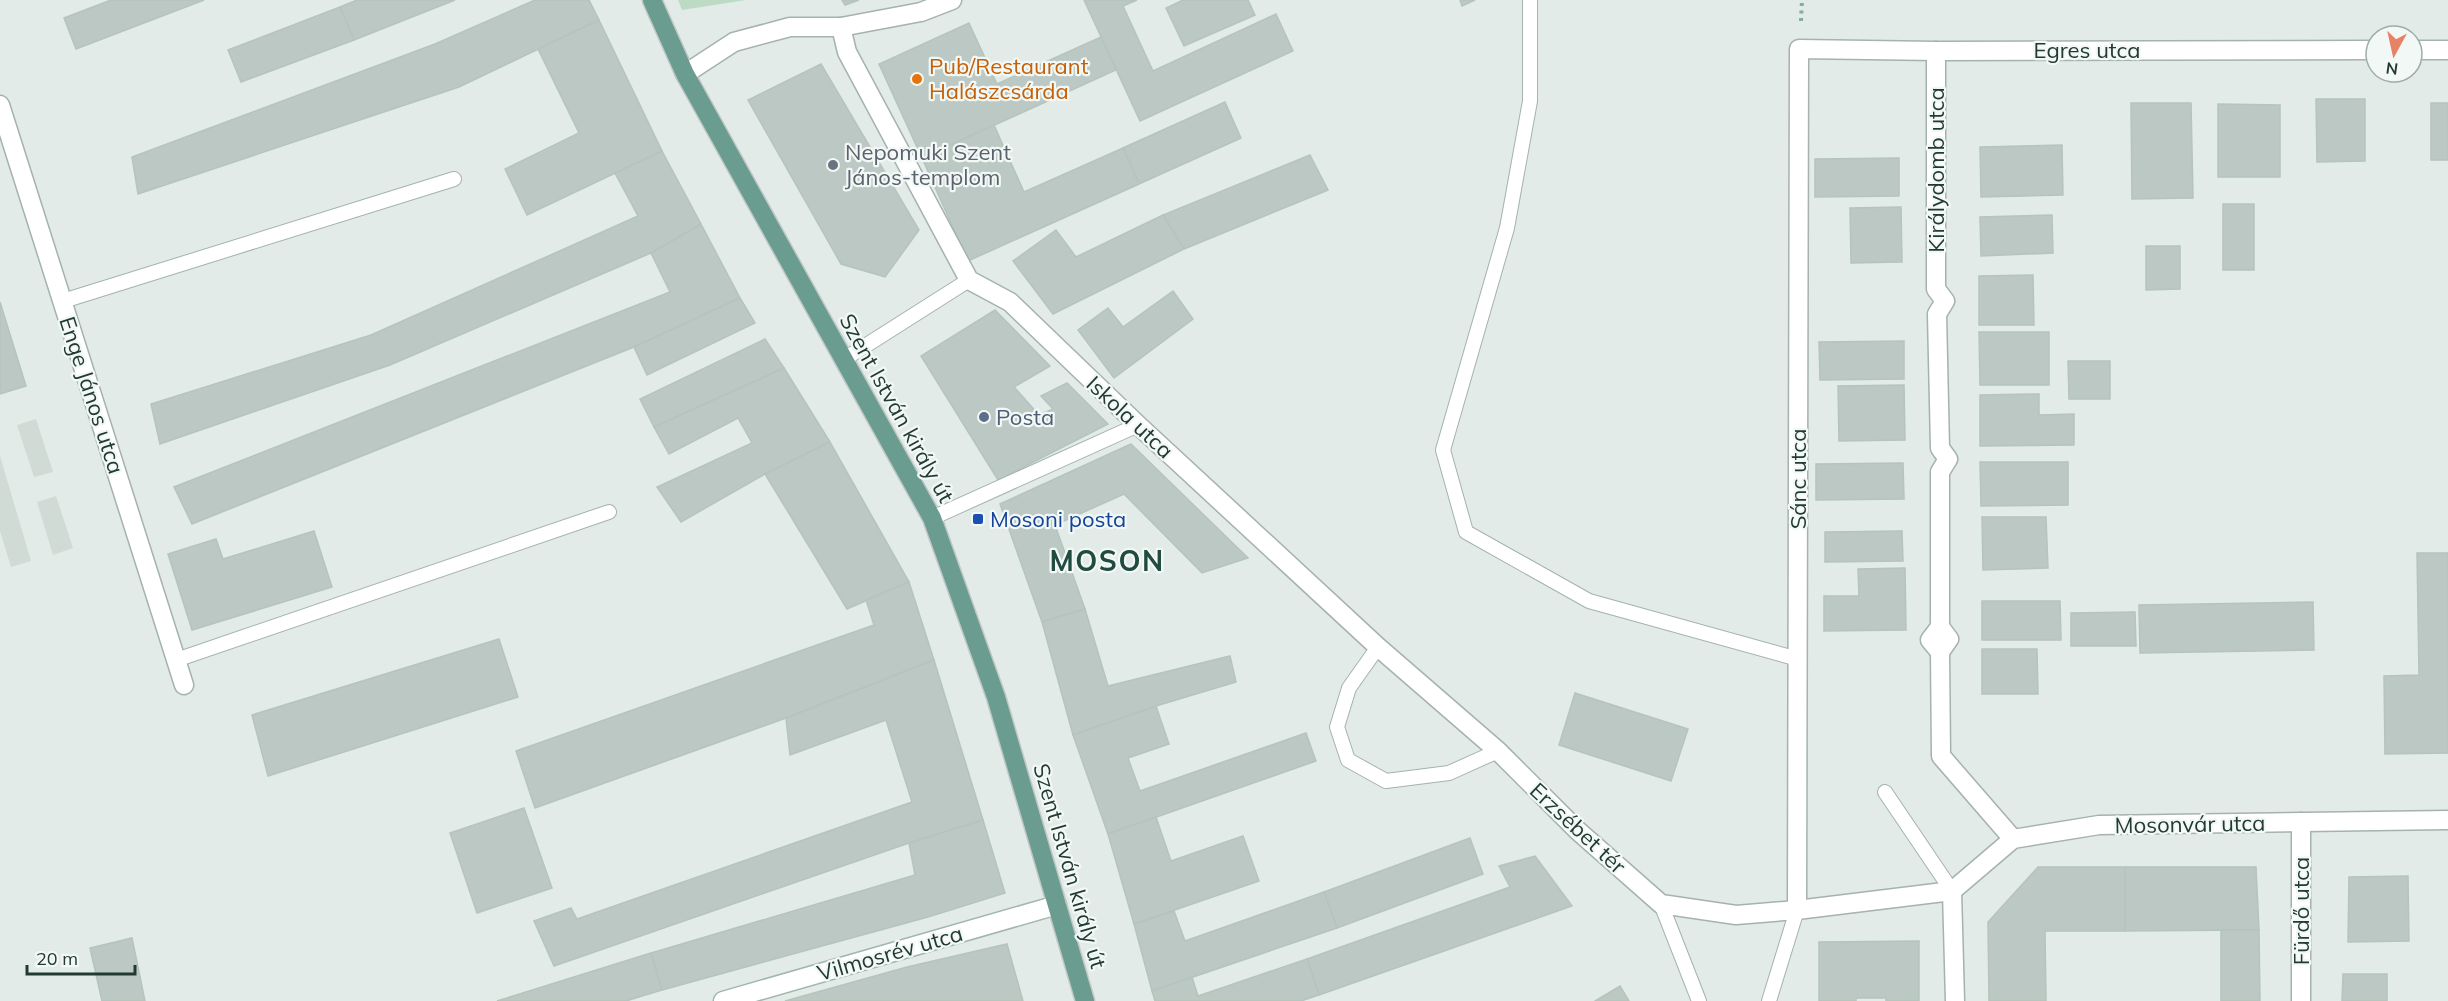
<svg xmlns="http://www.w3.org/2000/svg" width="2448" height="1001" viewBox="0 0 2448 1001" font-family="Mulish,sans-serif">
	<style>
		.built { fill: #d0dbd6 }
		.green { fill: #bddac4 }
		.building { fill: #bbc8c3; stroke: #b5c4bd; stroke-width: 1.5 }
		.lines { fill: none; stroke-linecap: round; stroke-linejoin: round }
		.service-casing { stroke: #a5b2ae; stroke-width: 16 }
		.minor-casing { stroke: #a5b2ae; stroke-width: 21 }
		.secondary-casing { stroke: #a1b6ae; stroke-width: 21 }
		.primary-casing { stroke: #c1c8c6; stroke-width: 21 }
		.path { stroke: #85ac9f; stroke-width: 4; stroke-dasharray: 3 4.5; stroke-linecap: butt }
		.service { stroke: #fff; stroke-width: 14 }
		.minor { stroke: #fff; stroke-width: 18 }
		.secondary { stroke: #fff; stroke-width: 18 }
		.primary { stroke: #6a9d8f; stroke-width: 18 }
		.food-dot { fill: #e8710a; stroke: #f2f8f5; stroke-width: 2 }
		.worship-dot { fill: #6b7280; stroke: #f2f8f5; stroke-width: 2 }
		.service-dot { fill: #5c6f8a; stroke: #f2f8f5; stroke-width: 2 }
		.transit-dot { fill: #1a4fb4; stroke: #f2f8f5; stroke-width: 2 }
		.labels { text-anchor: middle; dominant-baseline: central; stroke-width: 4.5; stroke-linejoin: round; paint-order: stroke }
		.street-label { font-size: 22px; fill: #233a34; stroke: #f2f8f5 }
		.food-label { font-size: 22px; fill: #c56008; stroke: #f2f8f5; text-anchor: start }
		.worship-label { font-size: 22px; fill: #5b616d; stroke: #f2f8f5; text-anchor: start }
		.service-label { font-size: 22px; fill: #4e5e75; stroke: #f2f8f5; text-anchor: start }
		.transit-label { font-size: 22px; fill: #164399; stroke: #f2f8f5; text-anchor: start }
		.district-label { font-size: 28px; font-weight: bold; letter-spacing: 1.5px; fill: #214b40; stroke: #f2f8f5 }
	</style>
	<rect width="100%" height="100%" fill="#e2ebe7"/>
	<!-- built -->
	<g class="built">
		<polygon points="36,419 53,472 34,477 17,425"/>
		<polygon points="0,456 31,561 11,567 0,531"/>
		<polygon points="56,496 73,548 53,555 37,502"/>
	</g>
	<!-- green -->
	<polygon class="green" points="678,0 746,0 682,10"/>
	<!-- building -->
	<g class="building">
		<polygon points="111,0 204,0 76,49 64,18"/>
		<polygon points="357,0 455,0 354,40 340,7"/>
		<polygon points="535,0 589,0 599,20 459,87 138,194 132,157 435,44"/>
		<polygon points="842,0 859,0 845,5"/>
		<polygon points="1084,0 1137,0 1123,6 1153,71 1276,14 1293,51 1140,121"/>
		<polygon points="1183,0 1248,0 1255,15 1184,46 1166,8"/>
		<polygon points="1460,0 1475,0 1462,6"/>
		<polygon points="340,7 354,40 241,82 228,50"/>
		<polygon points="599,20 662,151 527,215 505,169 579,133 538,49"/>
		<polygon points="969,23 997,84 1101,37 1116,70 922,158 879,64"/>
		<polygon points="821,64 919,230 885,277 841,264 748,100"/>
		<polygon points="2316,99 2365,99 2365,161 2317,162"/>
		<polygon points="1225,102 1241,138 1139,184 1123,148"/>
		<polygon points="2131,103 2191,103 2193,198 2132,199"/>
		<rect x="2431" y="103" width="17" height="57"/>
		<polygon points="2218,104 2280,105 2280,177 2218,177"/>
		<polygon points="994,125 1024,192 1123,148 1139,184 968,261 922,158"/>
		<polygon points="2062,145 2063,195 1981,197 1980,147"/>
		<polygon points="662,151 701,224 651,253 390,365 160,444 151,404 371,335 638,216 615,173"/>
		<polygon points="1310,155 1328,190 1184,249 1163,215"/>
		<polygon points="1899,158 1899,196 1815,197 1815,159"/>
		<rect x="2223" y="204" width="31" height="66"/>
		<polygon points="1901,207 1902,262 1851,263 1850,208"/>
		<polygon points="1163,215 1184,249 1053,314 1013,261 1056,230 1076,257"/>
		<polygon points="2052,215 2053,253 1981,256 1980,217"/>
		<polygon points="701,224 740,298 634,347 192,524 174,487 670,292 651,253"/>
		<polygon points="2146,246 2180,246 2180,289 2146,290"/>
		<polygon points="2033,275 2034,325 1979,325 1979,276"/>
		<polygon points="1173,291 1193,319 1114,378 1078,330 1108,308 1123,327"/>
		<polygon points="740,298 755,323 647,375 634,347"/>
		<polygon points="0,302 26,386 0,394"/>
		<polygon points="995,310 1050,366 1014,387 1039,415 1053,409 1041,396 1067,383 1108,424 998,480 921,356"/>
		<polygon points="1979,332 2049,332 2049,385 1980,385"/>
		<polygon points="765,339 784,368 654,427 640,399"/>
		<polygon points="1904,341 1904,379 1820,380 1819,342"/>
		<polygon points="2068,361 2110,361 2110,399 2069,399"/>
		<polygon points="784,368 830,442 765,474 681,522 657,487 752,443 738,418 669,454 654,427"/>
		<polygon points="1904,385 1905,440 1839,441 1838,386"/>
		<polygon points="2039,394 2039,415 2074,414 2074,445 1980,446 1980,395"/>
		<polygon points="830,442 909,582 847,609 765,474"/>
		<polygon points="1131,444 1248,558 1202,573 1124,494 1055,525 1085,609 1042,622 1000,504"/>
		<polygon points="1980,462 2068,462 2068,505 1981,506"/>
		<polygon points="1903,463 1904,499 1816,500 1816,464"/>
		<polygon points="1982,517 2046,517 2048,568 1983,570"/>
		<polygon points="314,531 332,587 192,630 168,554 216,539 223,559"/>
		<polygon points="1902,531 1903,561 1825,562 1825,532"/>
		<polygon points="2417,553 2448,553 2448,753 2385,754 2384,676 2419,675"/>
		<polygon points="1905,568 1906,630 1824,631 1824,596 1859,596 1858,569"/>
		<polygon points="909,582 934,660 786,718 535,808 516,751 874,625 866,600"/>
		<polygon points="1982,601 2060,601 2061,640 1982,640"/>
		<polygon points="2313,602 2314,650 2140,653 2139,605"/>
		<polygon points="1085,609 1108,686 1230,656 1236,682 1156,706 1073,735 1042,622"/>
		<polygon points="2135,612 2136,646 2071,646 2071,613"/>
		<polygon points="499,639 518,697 268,776 252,715"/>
		<polygon points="1982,649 2037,649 2038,694 1982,694"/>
		<polygon points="934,660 983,820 909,843 554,966 534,921 571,908 577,919 912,802 886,720 790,755 786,718"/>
		<polygon points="1575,693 1688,729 1671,781 1559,745"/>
		<polygon points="1156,706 1169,744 1128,758 1140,791 1306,733 1316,761 1108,834 1073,735"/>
		<polygon points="524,808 552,888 477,913 450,833"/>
		<polygon points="1156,817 1171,861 1243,836 1259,881 1134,924 1108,834"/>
		<polygon points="983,820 1005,893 928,917 662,990 651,953 915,875 909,843"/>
		<polygon points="1470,838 1483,874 1337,928 1324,892"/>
		<polygon points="1535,856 1572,906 1319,995 1307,959 1510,887 1499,866"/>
		<polygon points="2038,867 2125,867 2125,931 2045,931 2046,1001 1989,1001 1988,922"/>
		<polygon points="2125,867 2256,867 2259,930 2125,931"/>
		<polygon points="2408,876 2409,941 2348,942 2349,877"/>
		<polygon points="1324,892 1337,928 1152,991 1134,924 1174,911 1185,941"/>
		<polygon points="2221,930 2259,930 2260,1001 2221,1001"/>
		<polygon points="132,938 145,1001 102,1001 90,948"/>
		<polygon points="1919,941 1919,1001 1886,1001 1886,998 1856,998 1856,1001 1819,1001 1819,942"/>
		<polygon points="1007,944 1023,1001 785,1001 907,967"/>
		<polygon points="651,953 662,990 626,1001 497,1001"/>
		<polygon points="1307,959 1319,995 1301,1001 1155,1001 1152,991 1192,977 1198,996"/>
		<polygon points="2343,974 2387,974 2387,1001 2342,1001"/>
		<polygon points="1620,986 1629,1001 1595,1001"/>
	</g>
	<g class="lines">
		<!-- service casing -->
		<g class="service-casing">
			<g id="service">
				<polyline points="1530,0 1530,101 1507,228 1443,450 1466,532 1589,601 1798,659"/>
				<polyline points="63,301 454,179"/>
				<polyline points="843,360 969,280"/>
				<polyline points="932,518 1138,425"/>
				<polyline points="1378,647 1349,688 1337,727 1348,760 1386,781 1449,773 1498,751"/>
				<polyline points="176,660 609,512"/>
				<polyline points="1885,792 1952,891"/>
				<polyline points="1661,904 1699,1001"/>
				<polyline points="1769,1001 1797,910"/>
			</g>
		</g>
		<!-- minor casing -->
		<g class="minor-casing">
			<g id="minor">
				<polyline points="841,27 847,52 969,280 1010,302 1138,425 1378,647 1498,751 1577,830 1661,904 1736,915 1797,910 1952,891"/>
				<polyline points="2412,50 2448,50"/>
				<polyline points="1936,51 1936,289 1945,301 1937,314 1940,448 1948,459 1940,472 1940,627 1930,640 1940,652"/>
				<polyline points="685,74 734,42 790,27 841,27 921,12 952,0"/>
				<polyline points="0,105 184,685"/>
				<polyline points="1940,627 1949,639 1940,652 1941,756 2013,839"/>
				<polyline points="1952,891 2013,839 2099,825 2448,820"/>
				<polyline points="1952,891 1955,1001"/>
				<polyline points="1797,910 1799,49 1936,51 2376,50"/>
				<polyline points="2301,1001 2301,822"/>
			</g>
		</g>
		<!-- secondary casing -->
		<g class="secondary-casing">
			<polyline id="secondary" points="723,1001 1057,905"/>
		</g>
		<!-- primary casing -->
		<g class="primary-casing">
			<polyline id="primary" points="652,0 685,74 932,518 996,697 1085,1001"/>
		</g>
		<!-- path -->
		<polyline class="path" points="1801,21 1802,0"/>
		<!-- service -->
		<use href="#service" class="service"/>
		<!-- minor -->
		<use href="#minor" class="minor"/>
		<!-- secondary -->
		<use href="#secondary" class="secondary"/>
		<!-- primary -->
		<use href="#primary" class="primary"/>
	</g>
	<!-- markers -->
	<circle class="food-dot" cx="917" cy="79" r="6"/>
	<circle class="worship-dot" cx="833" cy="165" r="6"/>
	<circle class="service-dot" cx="984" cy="417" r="6"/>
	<rect class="transit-dot" x="972" y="513" width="12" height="12" rx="3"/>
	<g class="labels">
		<!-- street labels -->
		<g class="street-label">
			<text x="2087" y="50">Egres utca</text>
			<text transform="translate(1936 170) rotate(-90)">Királydomb utca</text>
			<text transform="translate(92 395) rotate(72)">Enge János utca</text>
			<text transform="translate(897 408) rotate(61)">Szent István király út</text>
			<text transform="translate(1130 417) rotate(43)">Iskola utca</text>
			<text transform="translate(1798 479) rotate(-90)">Sánc utca</text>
			<text transform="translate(2190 824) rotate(-1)">Mosonvár utca</text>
			<text transform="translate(1578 828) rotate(43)">Erzsébet tér</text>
			<text transform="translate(1070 866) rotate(74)">Szent István király út</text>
			<text transform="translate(2301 911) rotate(-90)">Fürdő utca</text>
			<text transform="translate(890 953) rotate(-16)">Vilmosrév utca</text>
		</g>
		<!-- food labels -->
		<g class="food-label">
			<text x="929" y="66">Pub/Restaurant<tspan x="929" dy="25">Halászcsárda</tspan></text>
		</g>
		<!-- worship labels -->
		<g class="worship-label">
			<text x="845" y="152">Nepomuki Szent<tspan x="845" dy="25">János-templom</tspan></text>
		</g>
		<!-- service labels -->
		<g class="service-label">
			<text x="996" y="417">Posta</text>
		</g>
		<!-- transit labels -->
		<g class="transit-label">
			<text x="990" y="519">Mosoni posta</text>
		</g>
		<!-- district labels -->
		<g class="district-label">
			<text x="1107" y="560">MOSON</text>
		</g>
	</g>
	<!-- north arrow -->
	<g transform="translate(2394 54) rotate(188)"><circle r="28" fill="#f2f8f5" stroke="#9faca8" stroke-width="1.5"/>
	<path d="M0-4.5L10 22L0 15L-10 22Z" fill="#e68265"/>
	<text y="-9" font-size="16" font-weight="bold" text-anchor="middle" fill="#233a34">N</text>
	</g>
	<!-- scale -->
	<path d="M27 965v9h108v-9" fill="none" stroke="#233a34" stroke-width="3"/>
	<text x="36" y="965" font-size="18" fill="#233a34" stroke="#f2f8f5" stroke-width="4.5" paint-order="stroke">20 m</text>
</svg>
